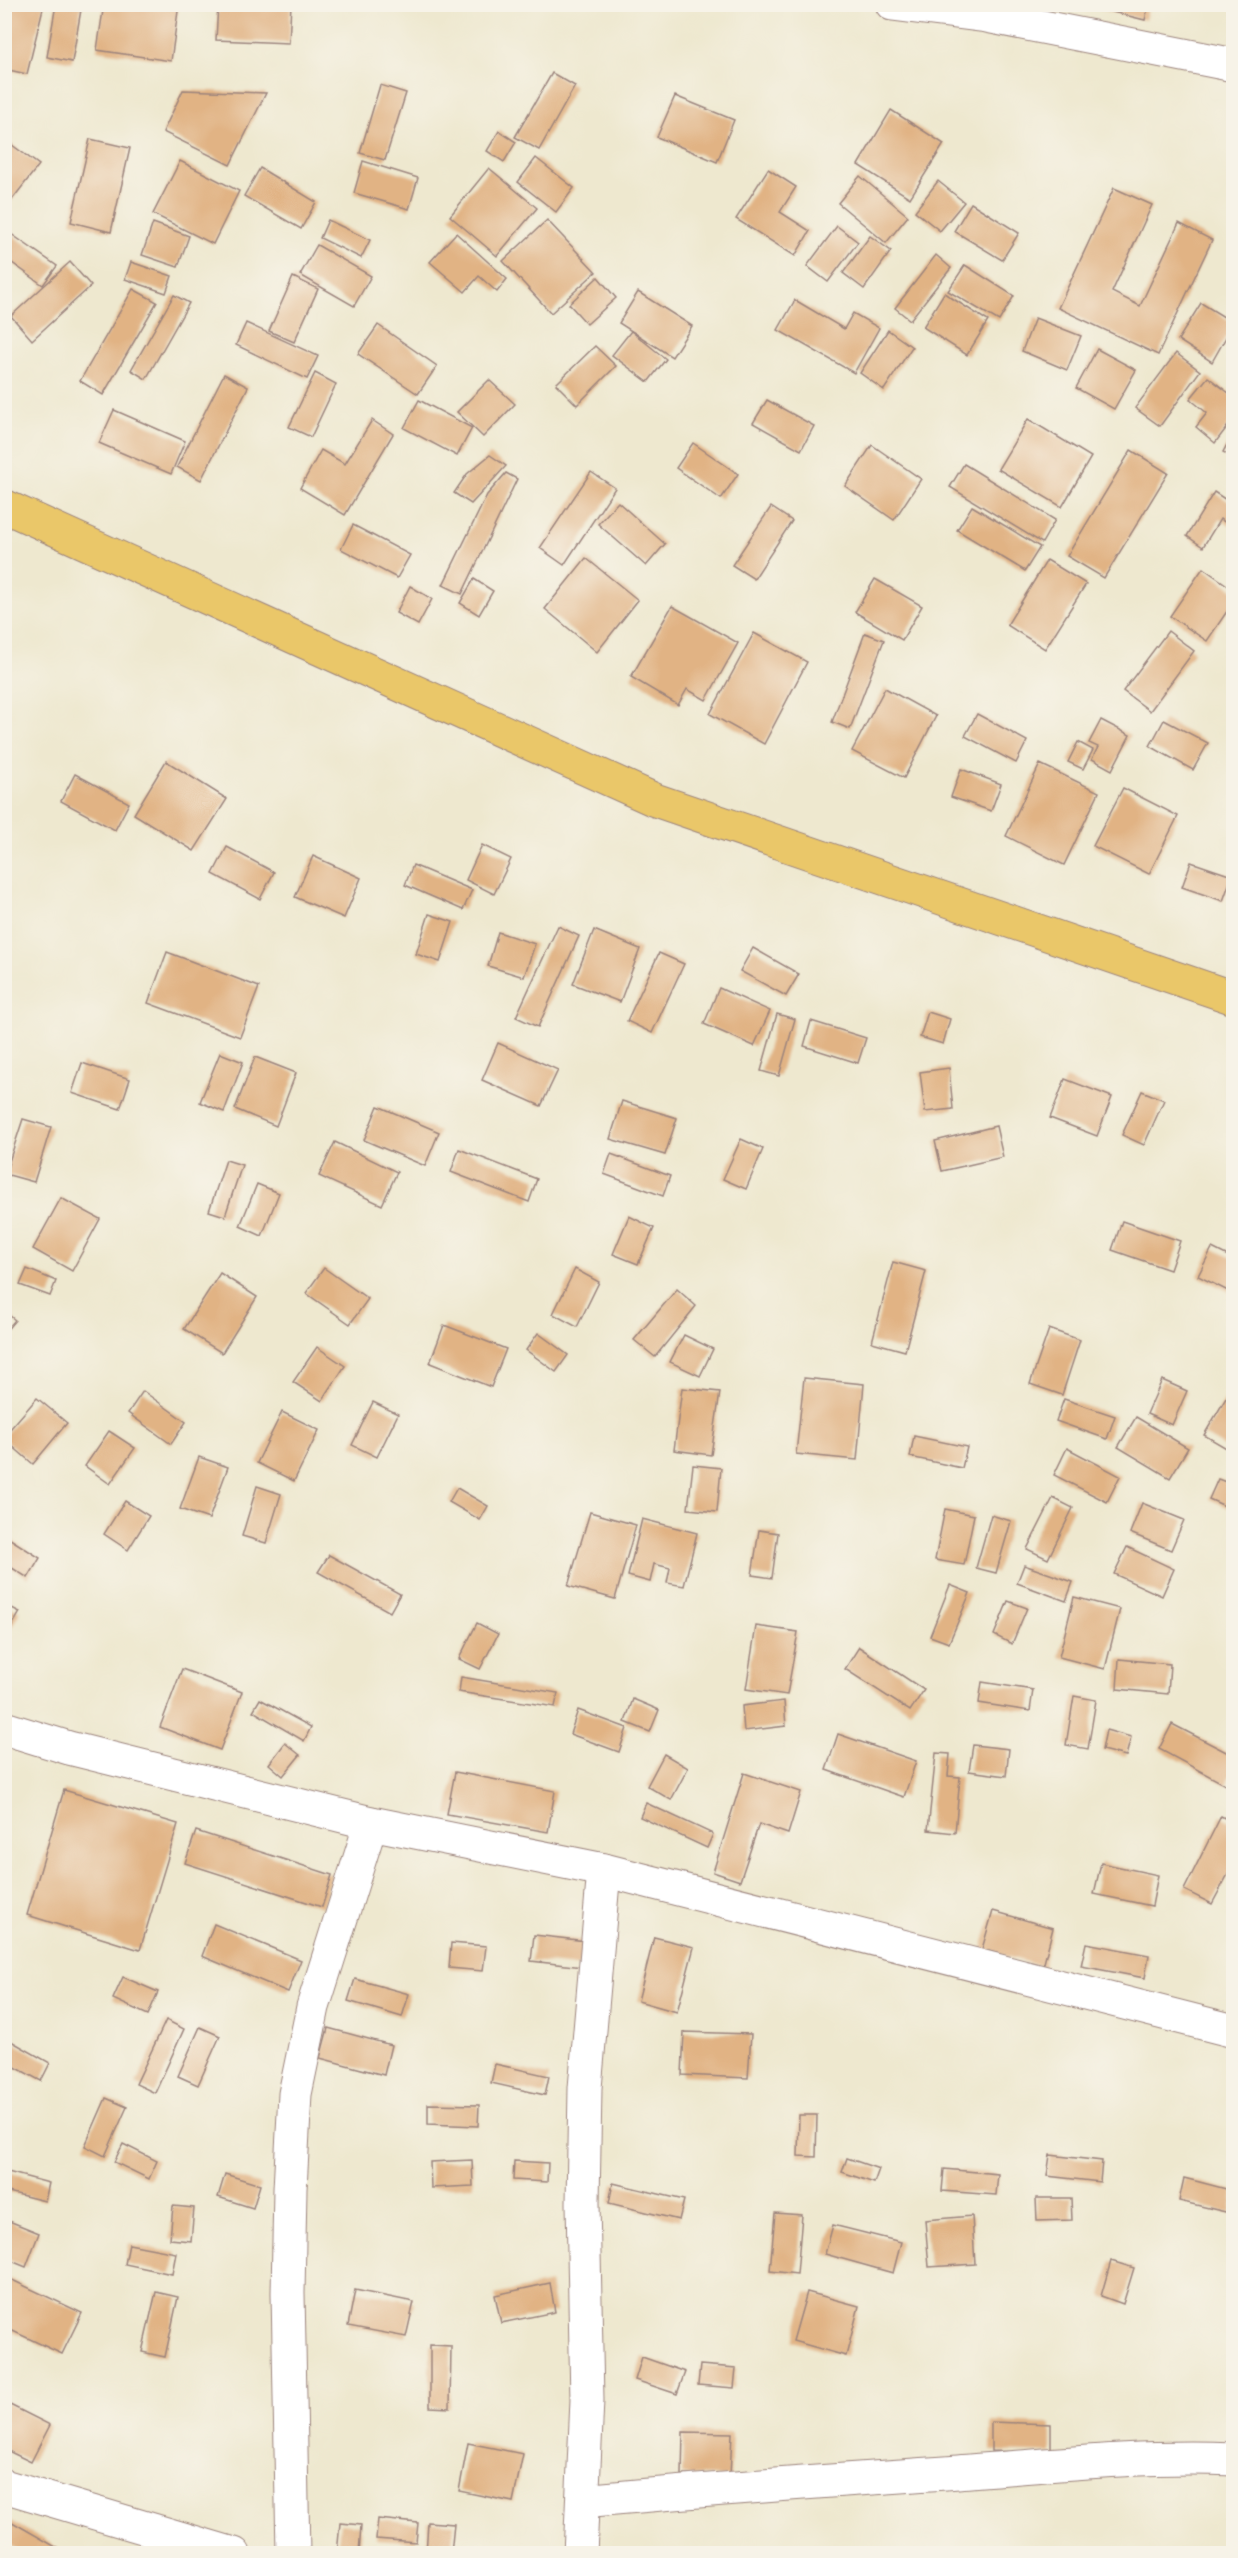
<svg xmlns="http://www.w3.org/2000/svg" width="1238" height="2558" viewBox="0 0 1238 2558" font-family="'IM FELL DW Pica',serif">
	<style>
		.building { fill: #e1b384 }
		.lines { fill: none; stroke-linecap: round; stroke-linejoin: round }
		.minor-casing { stroke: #9c847d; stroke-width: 35 }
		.trunk-casing { stroke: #9c847d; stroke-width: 35 }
		.minor { stroke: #fff; stroke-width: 33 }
		.trunk { stroke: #eac769; stroke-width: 33 }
	</style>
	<rect width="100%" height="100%" fill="#f7f3e8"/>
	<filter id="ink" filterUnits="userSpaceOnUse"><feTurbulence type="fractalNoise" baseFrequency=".0167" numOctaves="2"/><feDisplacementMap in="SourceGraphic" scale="12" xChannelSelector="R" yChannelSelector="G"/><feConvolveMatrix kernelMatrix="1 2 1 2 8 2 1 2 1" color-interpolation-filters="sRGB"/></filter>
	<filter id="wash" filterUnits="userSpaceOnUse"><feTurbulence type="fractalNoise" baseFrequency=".008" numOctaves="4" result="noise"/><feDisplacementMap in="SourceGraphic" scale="24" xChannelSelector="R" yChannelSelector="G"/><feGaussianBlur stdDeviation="1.35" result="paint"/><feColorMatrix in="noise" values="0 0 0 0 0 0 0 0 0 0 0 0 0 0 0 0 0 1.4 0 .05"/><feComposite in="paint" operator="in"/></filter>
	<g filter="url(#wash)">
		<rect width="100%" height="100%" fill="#eee8cf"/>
		<g id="blocks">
			<!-- building -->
			<g class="building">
				<polygon points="11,4 44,4 27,74 4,69 4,30"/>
				<polygon points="56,4 82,4 72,62 47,57"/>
				<polygon points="104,4 179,4 171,61 97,50"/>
				<polygon points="218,4 291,4 289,43 216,40"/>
				<polygon points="1088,4 1149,4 1145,20 1088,6"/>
				<polygon points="552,73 575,86 539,150 515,137"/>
				<polygon points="380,85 406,93 385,160 360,153"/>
				<polygon points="183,90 266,93 230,165 163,132"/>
				<polygon points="675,96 734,120 717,162 657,137"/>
				<polygon points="891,110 944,144 910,198 858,165"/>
				<polygon points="499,131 516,142 504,162 487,151"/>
				<polygon points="4,139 39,165 4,210"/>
				<polygon points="90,139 130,148 111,232 71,222"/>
				<polygon points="536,158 574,188 556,212 518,182"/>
				<polygon points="180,161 239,191 213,244 153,214"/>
				<polygon points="363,161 418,178 409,209 354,193"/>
				<polygon points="260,168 316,202 301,229 244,196"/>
				<polygon points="489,168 537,208 497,256 450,216"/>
				<polygon points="768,169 796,187 780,212 810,231 795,256 736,219"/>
				<polygon points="860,176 908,216 886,243 838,203"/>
				<polygon points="938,181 964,202 940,231 915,211"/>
				<polygon points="1114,188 1152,205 1112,292 1140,306 1179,223 1212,240 1158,355 1058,308"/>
				<polygon points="971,203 1019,233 1002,260 954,231"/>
				<polygon points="328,220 370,240 361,258 320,238"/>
				<polygon points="547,220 596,272 551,313 503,261"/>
				<polygon points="153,223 189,236 178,267 142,255"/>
				<polygon points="837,226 858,242 828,282 807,266"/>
				<polygon points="4,229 57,266 43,285 4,257"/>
				<polygon points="456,233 507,279 497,292 479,276 465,292 430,262"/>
				<polygon points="870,236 891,251 864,289 843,273"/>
				<polygon points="317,245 371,276 354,306 300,275"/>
				<polygon points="936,255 951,268 910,320 895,308"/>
				<polygon points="70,262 91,286 32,340 11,316"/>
				<polygon points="131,262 172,276 166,293 125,279"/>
				<polygon points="965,265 1014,296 999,321 948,291"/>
				<polygon points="293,277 318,289 294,342 269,331"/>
				<polygon points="598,277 616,298 587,324 569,304"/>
				<polygon points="133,289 157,302 103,395 80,381"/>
				<polygon points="638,292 692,326 672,357 619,323"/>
				<polygon points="944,293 988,321 967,355 923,327"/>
				<polygon points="174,295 189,303 146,379 131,370"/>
				<polygon points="795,300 844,329 853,313 879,328 854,373 778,330"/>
				<polygon points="1201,303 1234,323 1212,362 1178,340"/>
				<polygon points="1035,318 1081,336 1067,370 1022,351"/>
				<polygon points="246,323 318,356 307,379 236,345"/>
				<polygon points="378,325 437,366 418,394 358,354"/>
				<polygon points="888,330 912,347 884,390 860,373"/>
				<polygon points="631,331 666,359 648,382 612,355"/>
				<polygon points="595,346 616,366 577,405 556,384"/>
				<polygon points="1097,349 1136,370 1114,409 1076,388"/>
				<polygon points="1176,353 1200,371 1160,426 1135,408"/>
				<polygon points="315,373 336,384 311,437 289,427"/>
				<polygon points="224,374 248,387 201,480 177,467"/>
				<polygon points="1208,377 1234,397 1234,418 1215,443 1196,427 1207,413 1190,399"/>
				<polygon points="489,380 515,404 483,437 457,412"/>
				<polygon points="419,400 472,428 457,456 404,428"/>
				<polygon points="767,400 814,426 801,450 753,423"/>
				<polygon points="114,410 185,441 171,474 99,443"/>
				<polygon points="1028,419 1091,457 1062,507 998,469"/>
				<polygon points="372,420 393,434 345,515 300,488 321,450 345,464"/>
				<polygon points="1234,432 1234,458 1223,452"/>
				<polygon points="693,443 738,474 721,499 676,468"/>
				<polygon points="872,445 921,479 894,520 845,486"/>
				<polygon points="1131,450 1168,473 1104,578 1067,556"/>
				<polygon points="490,455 506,466 471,504 454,493 467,474"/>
				<polygon points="964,464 1055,520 1042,543 950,487"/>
				<polygon points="591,472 615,488 564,565 540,548"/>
				<polygon points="506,473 517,479 462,594 443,585 487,495"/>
				<polygon points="1214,492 1234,505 1234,528 1220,519 1203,547 1187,536"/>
				<polygon points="618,502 665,544 646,566 598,524"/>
				<polygon points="972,506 1040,547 1025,571 957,530"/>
				<polygon points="771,507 792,521 754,579 732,565"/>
				<polygon points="353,525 410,555 397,578 341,549"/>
				<polygon points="586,558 638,600 597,652 545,609"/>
				<polygon points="1047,560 1086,584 1045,649 1007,625"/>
				<polygon points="1203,568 1234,590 1234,601 1207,641 1170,616"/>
				<polygon points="474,579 493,591 479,615 460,603"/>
				<polygon points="875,579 922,606 902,640 855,612"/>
				<polygon points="410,586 432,599 418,625 396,613"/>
				<polygon points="672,606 738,643 706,700 687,689 678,705 631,677"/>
				<polygon points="1168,631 1194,651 1150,711 1123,691"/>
				<polygon points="754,633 807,662 764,744 710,714"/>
				<polygon points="865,633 884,640 850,729 832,722"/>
				<polygon points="885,688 936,716 904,778 852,751"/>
				<polygon points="977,714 1027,741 1016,763 965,736"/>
				<polygon points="1101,720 1130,735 1112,770 1092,759 1098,747 1089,743"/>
				<polygon points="1164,720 1208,743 1193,770 1150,746"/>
				<polygon points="1078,742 1093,750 1083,769 1068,762"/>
				<polygon points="166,761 227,799 194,851 134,814"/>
				<polygon points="1040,764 1099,792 1064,865 1006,836"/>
				<polygon points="961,769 1001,784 991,811 951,797"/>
				<polygon points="75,774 129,803 115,830 61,801"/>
				<polygon points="1123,788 1178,816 1149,874 1093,846"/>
				<polygon points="482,845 511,859 494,894 466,880"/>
				<polygon points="227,847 274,872 260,899 213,874"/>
				<polygon points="313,856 361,878 344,918 295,897"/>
				<polygon points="1191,862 1232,876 1223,901 1182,887"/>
				<polygon points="413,865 472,890 463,910 405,885"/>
				<polygon points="429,914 453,922 440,962 416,954"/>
				<polygon points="558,926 579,936 538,1027 516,1017"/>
				<polygon points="594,930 640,949 620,1002 573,984"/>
				<polygon points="498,932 535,944 524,977 488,966"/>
				<polygon points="753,948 799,974 786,996 740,971"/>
				<polygon points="167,952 259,987 240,1037 148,1003"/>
				<polygon points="659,953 684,964 652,1033 627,1021"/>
				<polygon points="719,988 770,1011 754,1046 704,1024"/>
				<polygon points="928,1012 950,1019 943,1044 920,1037"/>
				<polygon points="777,1014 795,1019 779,1076 761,1071"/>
				<polygon points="811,1021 866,1038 858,1063 804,1046"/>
				<polygon points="498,1043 558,1070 541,1106 482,1080"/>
				<polygon points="220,1053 243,1062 224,1112 200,1102"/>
				<polygon points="255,1057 296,1073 276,1126 235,1109"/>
				<polygon points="82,1063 130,1079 120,1109 72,1093"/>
				<polygon points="949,1068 953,1109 925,1112 920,1072"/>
				<polygon points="1065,1079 1112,1097 1097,1136 1050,1118"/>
				<polygon points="1142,1091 1164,1100 1144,1145 1122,1135"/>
				<polygon points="622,1101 677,1118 665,1155 610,1139"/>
				<polygon points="378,1106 439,1132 425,1166 364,1140"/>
				<polygon points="23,1119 51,1127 34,1182 5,1174"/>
				<polygon points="996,1126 1003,1157 942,1171 935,1141"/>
				<polygon points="741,1139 763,1149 746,1189 723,1179"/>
				<polygon points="335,1142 397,1172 382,1205 319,1176"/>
				<polygon points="459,1149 537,1179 529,1202 451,1172"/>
				<polygon points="611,1154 670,1176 663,1196 604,1174"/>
				<polygon points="226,1160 242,1165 225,1216 209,1211"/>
				<polygon points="257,1184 279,1193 262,1236 240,1226"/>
				<polygon points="61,1198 100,1219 72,1271 33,1249"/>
				<polygon points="629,1216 654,1228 638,1264 613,1254"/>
				<polygon points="1122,1221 1180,1241 1170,1270 1112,1250"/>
				<polygon points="1212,1248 1234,1259 1234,1294 1198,1276"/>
				<polygon points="893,1262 926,1271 905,1351 872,1342"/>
				<polygon points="324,1268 368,1299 350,1324 306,1293"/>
				<polygon points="27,1269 56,1281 50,1296 20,1285"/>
				<polygon points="575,1269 599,1282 577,1327 553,1314"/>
				<polygon points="220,1273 257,1297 222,1353 184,1329"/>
				<polygon points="677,1289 696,1306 655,1357 634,1340"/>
				<polygon points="4,1311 15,1320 4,1333"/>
				<polygon points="444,1325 506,1349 491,1387 430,1363"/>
				<polygon points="1049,1329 1080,1340 1062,1395 1030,1384"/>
				<polygon points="538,1333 568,1355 556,1372 526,1350"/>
				<polygon points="684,1335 713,1349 700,1376 670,1362"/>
				<polygon points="317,1347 345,1366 322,1401 293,1382"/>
				<polygon points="804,1378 864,1384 857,1460 796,1454"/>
				<polygon points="1162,1380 1187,1391 1172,1425 1147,1414"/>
				<polygon points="682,1388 720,1392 711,1455 674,1450"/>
				<polygon points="143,1391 186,1422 171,1444 128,1413"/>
				<polygon points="37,1398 67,1423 33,1464 4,1439 4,1436"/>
				<polygon points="1226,1398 1234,1402 1234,1439 1228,1449 1204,1435"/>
				<polygon points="1064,1399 1115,1416 1107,1439 1056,1421"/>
				<polygon points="373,1402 398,1414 377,1457 352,1445"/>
				<polygon points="282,1412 319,1430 294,1481 257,1463"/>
				<polygon points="1136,1417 1188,1448 1170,1478 1118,1447"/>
				<polygon points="109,1431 135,1448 110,1484 85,1466"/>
				<polygon points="914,1436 967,1447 962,1468 910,1457"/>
				<polygon points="1067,1448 1120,1476 1107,1502 1054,1475"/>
				<polygon points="199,1457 228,1467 209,1519 180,1509"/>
				<polygon points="693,1465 721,1468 717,1512 688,1509"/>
				<polygon points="1218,1479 1234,1485 1234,1510 1209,1499"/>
				<polygon points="257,1486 281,1494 266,1543 242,1536"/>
				<polygon points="457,1488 488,1506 480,1520 449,1502"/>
				<polygon points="1053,1498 1073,1508 1048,1559 1027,1549"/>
				<polygon points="125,1501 149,1516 128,1550 104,1534"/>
				<polygon points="1142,1503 1184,1520 1171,1550 1130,1533"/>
				<polygon points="945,1509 974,1515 964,1565 935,1560"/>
				<polygon points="590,1512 636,1525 615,1599 568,1586"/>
				<polygon points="991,1515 1011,1521 996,1573 976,1568"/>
				<polygon points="642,1519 697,1533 684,1586 667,1583 670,1568 654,1564 650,1582 628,1576"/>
				<polygon points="759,1530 778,1533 772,1578 752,1575"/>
				<polygon points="4,1535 40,1558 28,1578 4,1563"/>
				<polygon points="1127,1547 1174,1569 1162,1596 1114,1574"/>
				<polygon points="329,1555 400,1594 390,1612 318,1572"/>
				<polygon points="1024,1565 1073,1582 1066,1601 1017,1583"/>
				<polygon points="950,1585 970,1593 949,1643 930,1636"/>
				<polygon points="1074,1597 1120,1609 1105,1669 1059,1657"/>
				<polygon points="1008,1601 1027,1608 1012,1644 994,1635"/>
				<polygon points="4,1604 20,1612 4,1640"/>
				<polygon points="477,1623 498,1634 480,1669 459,1659"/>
				<polygon points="756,1626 798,1632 787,1695 746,1689"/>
				<polygon points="859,1647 924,1690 910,1711 845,1669"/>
				<polygon points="1119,1659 1170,1664 1168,1694 1117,1689"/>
				<polygon points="182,1669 242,1692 220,1750 160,1727"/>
				<polygon points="461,1677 558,1693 555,1707 459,1692"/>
				<polygon points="982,1682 1033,1690 1030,1711 979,1703"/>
				<polygon points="1074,1696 1096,1700 1088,1749 1066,1745"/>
				<polygon points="260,1699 311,1727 304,1741 253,1711"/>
				<polygon points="633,1699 659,1710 650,1732 625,1722"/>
				<polygon points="784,1701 786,1726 744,1731 742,1706"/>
				<polygon points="578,1710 627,1728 619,1752 570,1734"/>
				<polygon points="1172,1724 1234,1756 1234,1770 1226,1785 1159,1749"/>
				<polygon points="1106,1730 1131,1737 1126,1756 1102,1750"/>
				<polygon points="838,1734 916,1761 904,1797 826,1770"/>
				<polygon points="285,1743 300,1755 283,1776 269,1764"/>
				<polygon points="973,1745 1009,1749 1006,1776 969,1771"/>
				<polygon points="936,1753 950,1754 948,1776 960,1777 955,1833 928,1830"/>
				<polygon points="664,1754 688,1768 671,1800 647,1786"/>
				<polygon points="455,1772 555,1791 548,1832 447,1814"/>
				<polygon points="744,1773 801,1792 788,1834 759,1824 740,1881 713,1872"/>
				<polygon points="64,1790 178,1824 140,1950 27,1915"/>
				<polygon points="646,1803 713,1834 707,1848 640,1817"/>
				<polygon points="1221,1816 1234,1823 1234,1863 1212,1904 1184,1890"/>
				<polygon points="196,1831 332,1875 322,1907 185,1863"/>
				<polygon points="1101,1863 1158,1875 1152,1906 1094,1894"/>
				<polygon points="993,1911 1053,1928 1043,1967 982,1949"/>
				<polygon points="214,1924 301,1960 288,1992 202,1956"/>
				<polygon points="534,1935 586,1941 583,1967 531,1961"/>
				<polygon points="654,1937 694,1947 677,2012 638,2001"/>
				<polygon points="451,1943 486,1946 483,1971 449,1968"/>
				<polygon points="1086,1943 1149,1955 1145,1978 1081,1966"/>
				<polygon points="123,1977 158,1992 148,2015 113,1999"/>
				<polygon points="355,1979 409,1994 402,2017 348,2001"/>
				<polygon points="166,2020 184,2029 155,2093 136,2084"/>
				<polygon points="200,2027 220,2036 198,2085 178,2076"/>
				<polygon points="328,2028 391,2045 384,2075 320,2058"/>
				<polygon points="684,2032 751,2034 748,2078 682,2075"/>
				<polygon points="4,2037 50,2063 41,2081 4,2061"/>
				<polygon points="495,2064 549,2076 545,2095 491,2083"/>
				<polygon points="106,2098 127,2107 105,2156 85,2146"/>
				<polygon points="428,2104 479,2105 478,2126 428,2124"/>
				<polygon points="799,2115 817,2115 816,2157 798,2156"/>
				<polygon points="123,2144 157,2161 149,2179 114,2162"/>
				<polygon points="1050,2155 1102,2161 1100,2182 1047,2176"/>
				<polygon points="847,2158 879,2169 874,2183 842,2172"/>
				<polygon points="472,2160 473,2186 431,2188 430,2162"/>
				<polygon points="514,2161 548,2163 547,2182 513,2180"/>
				<polygon points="944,2169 998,2174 996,2195 942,2191"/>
				<polygon points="4,2171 49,2183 45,2201 4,2191"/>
				<polygon points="225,2174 260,2185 253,2208 218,2197"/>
				<polygon points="1184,2178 1234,2191 1230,2213 1179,2201"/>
				<polygon points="613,2183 684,2200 679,2220 609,2203"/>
				<polygon points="1036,2198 1071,2198 1072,2220 1037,2221"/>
				<polygon points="173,2206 194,2208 191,2241 170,2239"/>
				<polygon points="775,2213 802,2215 797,2274 770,2271"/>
				<polygon points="972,2216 975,2264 929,2267 925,2220"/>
				<polygon points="4,2219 39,2233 26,2267 4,2258"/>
				<polygon points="833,2225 901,2242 893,2273 825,2254"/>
				<polygon points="129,2244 176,2253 172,2274 125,2264"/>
				<polygon points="1111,2261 1134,2268 1123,2304 1101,2296"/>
				<polygon points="10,2279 82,2313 62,2354 4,2327 4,2290"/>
				<polygon points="550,2283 555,2312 501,2323 495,2295"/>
				<polygon points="355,2290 414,2302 406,2337 348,2326"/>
				<polygon points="156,2292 178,2297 165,2357 142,2352"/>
				<polygon points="807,2292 859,2306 846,2356 793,2341"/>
				<polygon points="430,2345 451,2346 450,2408 430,2407"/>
				<polygon points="642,2357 685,2372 677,2394 635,2380"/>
				<polygon points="700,2365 736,2368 734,2388 698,2385"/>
				<polygon points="4,2402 50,2425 31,2462 4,2449"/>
				<polygon points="991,2422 1051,2424 1051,2453 991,2451"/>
				<polygon points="683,2432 732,2433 730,2477 682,2475"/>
				<polygon points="468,2443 523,2454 513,2502 459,2491"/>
				<polygon points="7,2519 68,2554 25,2554 4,2542 4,2524"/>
				<polygon points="378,2519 418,2523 416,2542 376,2539"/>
				<polygon points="428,2522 454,2524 451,2554 426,2554"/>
				<polygon points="340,2523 361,2525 359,2554 337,2554"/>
			</g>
		</g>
	</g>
	<g filter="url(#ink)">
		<use href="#blocks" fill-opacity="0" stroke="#9c847d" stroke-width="1.5"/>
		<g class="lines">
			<!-- minor casing -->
			<g class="minor-casing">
				<g id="minor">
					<polyline points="892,4 987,16 1234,65"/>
					<polyline points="4,1728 69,1748 371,1823 604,1870 1234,2031"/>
					<polyline points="4,2486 234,2554"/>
					<path d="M583 2501C708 2489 832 2481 958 2472 1050 2465 1141 2455 1234 2459"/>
					<polyline points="293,2554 288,2293 290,2189 295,2094 313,2007 371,1823"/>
					<polyline points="580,2554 587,2400 583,2203 585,2088 604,1870"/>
				</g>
			</g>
			<!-- trunk casing -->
			<g class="trunk-casing">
				<polyline id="trunk" points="4,506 655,800 1234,998"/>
			</g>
			<!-- minor -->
			<use href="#minor" class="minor"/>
			<!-- trunk -->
			<use href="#trunk" class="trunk"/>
		</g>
	</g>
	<!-- margin -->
	<rect width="1238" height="2558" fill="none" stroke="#f7f3e8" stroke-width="24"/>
</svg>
